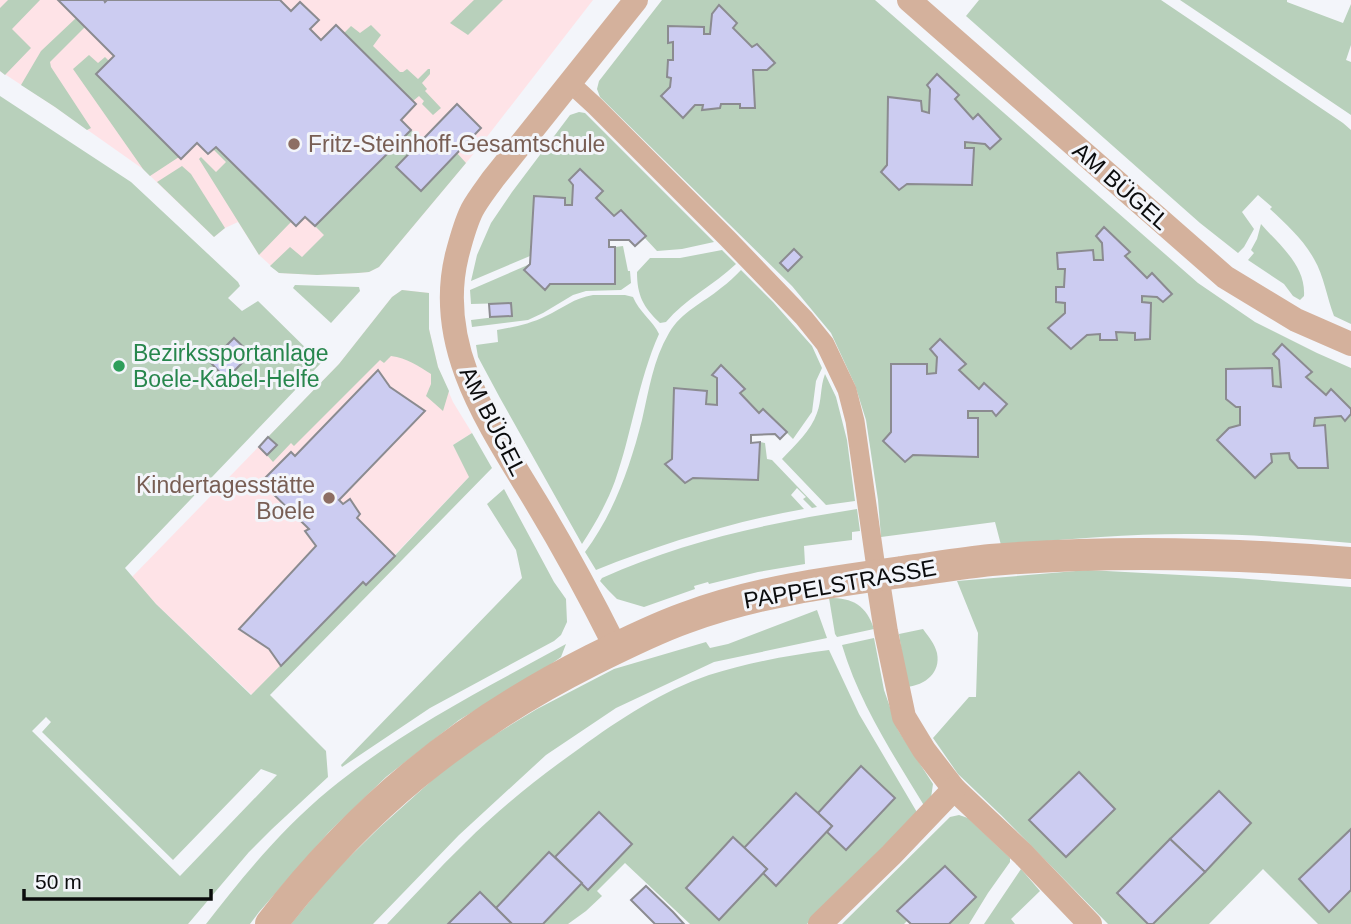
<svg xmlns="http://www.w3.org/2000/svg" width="1351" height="924" viewBox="0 0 1351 924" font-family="Arial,sans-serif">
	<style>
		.education { fill: #fee3e7 }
		.green { fill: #b8d0bb; fill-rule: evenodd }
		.building { fill: #ccccf1; stroke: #8b8b90; stroke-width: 2 }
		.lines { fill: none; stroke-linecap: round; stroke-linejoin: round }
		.pedestrian { stroke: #d4b19c; stroke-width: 19 }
		.minor { stroke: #d4b19c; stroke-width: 24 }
		.tertiary { stroke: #d4b19c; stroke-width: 32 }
		.education-dot { fill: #8d6e63; stroke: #f3f5fa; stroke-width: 2.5 }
		.leisure-dot { fill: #2e9e5b; stroke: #f3f5fa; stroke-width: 2.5 }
		.labels { text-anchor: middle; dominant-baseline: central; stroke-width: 6; stroke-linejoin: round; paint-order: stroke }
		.education-label { font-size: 23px; fill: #785e54; stroke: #f3f5fa; text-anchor: start }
		.street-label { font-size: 23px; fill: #0b0c0d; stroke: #f3f5fa }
		.leisure-label { font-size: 23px; fill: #27864d; stroke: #f3f5fa; text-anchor: start }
	</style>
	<rect width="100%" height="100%" fill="#f3f5fa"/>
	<!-- education -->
	<g class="education">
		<polygon points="0,0 593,0 476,151 379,267 369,272 358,273 317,275 279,273 259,255 238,222 225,228 214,237 143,169 55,107 0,71"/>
		<polygon points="402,290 429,293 429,329 438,367 453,402 472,433 453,445 470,476 366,585 363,582 252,695 156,604 132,577 339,364 392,297"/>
	</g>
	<!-- green -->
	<g class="green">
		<polygon points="8,0 40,0 12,29 31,48 5,75 0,71 0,8"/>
		<polygon points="474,0 503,0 468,35 450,23"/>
		<path d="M662 0H875L1198 283 1255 322 1317 353 1351 368V409L1331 390 1326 395 1306 377 1312 371 1283 344 1273 354 1279 360 1281 387 1273 386 1271 368 1226 369V399L1236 407H1240V425L1229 428 1217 440 1255 478 1272 462 1271 454 1289 453 1290 459 1298 467 1328 468 1325 426H1314L1315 418 1341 416 1345 421 1351 414V543C1301 539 1251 534 1200 534 1134 533 1067 539 1001 545L995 522 881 537 878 500 866 420 855 385 831 333 792 286 600 97 597 89 599 81ZM719 5 737 23 733 28 752 47 757 44 774 63 753 70 754 108H741L740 104H721L720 108 703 110V105H695L682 118 661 96 670 87 671 78 667 76 668 60H673V42H668V26L703 27 704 34H710L712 14ZM937 74 959 95 955 99 973 119 978 114 1001 139 990 149 985 144 965 142V148H973L972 185 907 184 899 190 881 172 887 165 888 98 921 101 922 111 929 113 930 89 927 85ZM1104 227 1129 251 1125 256 1147 278 1152 274 1172 294 1163 302 1157 297 1142 296V302L1151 304 1150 339 1135 340V333L1116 332 1117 340H1100V334L1087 335 1071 349 1049 328 1065 313V303L1056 302V288L1064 287 1065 269 1058 268 1093 250 1094 260H1103L1102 243 1097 236ZM939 339 965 364 959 370 979 389 996 415 992 411H968V418H978V457L913 455 883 441 891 432V365L927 364V374L936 373 937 357 930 349Z"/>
		<path d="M979 0H1161L1343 123 1351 130V324L1334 316C1327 298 1324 276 1314 259 1303 239 1286 224 1270 209L1272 207 1258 195 1242 212 1254 229 1244 247 1238 253 1200 223 966 16Z"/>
		<polygon points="1180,0 1287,0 1287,2 1343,23 1351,4 1351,45 1346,60 1351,62 1351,115"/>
		<polygon points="76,18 85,27 50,62 51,67 91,128 87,130 55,107 21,85 41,51"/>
		<polygon points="371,25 381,35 373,46 400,72 403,72 407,69 418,79 428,69 430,69 430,74 422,83 427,89 425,91 441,108 433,115 422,104 424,101 419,96 413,101 344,33 351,26 360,33"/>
		<polygon points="89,55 98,63 105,57 109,61 179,157 150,176 143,169 73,69"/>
		<path d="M0 96 131 182 238 282 240 286 228 298 242 311 258 301 321 363 125 568 156 604 251 695 363 582 367 585 469 477 453 445 472 433 492 468 270 695 326 751 328 777 272 829 249 852 188 924H0ZM46 717 51 722 42 732 173 860 261 769 277 775 180 876 32 731Z"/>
		<polygon points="579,112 585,113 714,242 682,249 657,251 644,237 646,235 621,210 614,216 596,198 603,191 580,169 569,180 573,185 572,205 565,205 565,198 534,196 530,256 471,281 477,255 491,223 512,192 570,115"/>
		<polygon points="411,130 422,140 396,167 420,191 457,153 466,163 379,267 369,272 358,273 317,275 279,273 270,266 290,247 302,257 324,235 315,226"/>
		<polygon points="216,147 291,222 259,255 199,159 201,157 216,172 226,162 213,149"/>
		<polygon points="182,166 191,174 225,228 214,237 157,182"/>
		<path d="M1261 224C1279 245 1306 265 1304 296L1300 300 1293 296 1284 284 1248 260 1254 253 1251 250 1257 239Z"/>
		<polygon points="623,246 628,271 630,271 631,283 621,290 586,291 573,295 543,313 528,320 472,327 471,320 512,315 511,303 471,304 470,290 530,264 524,271 544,290 550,284 615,284 615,247"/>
		<path d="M722 250 736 264C714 285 685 299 666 322L660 323C643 307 637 295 637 272L650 258H680Z"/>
		<path d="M741 270 773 302 812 346 822 368 816 381 812 412 793 439 763 409 759 413 740 393 744 388 721 365 712 375 717 378V405L706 404 707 391 674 389 672 459 685 483 693 478 758 480 760 442 765 443 767 459 772 460 817 507 812 508 803 499 806 497 797 488 791 495 804 509C732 522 664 543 596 570L585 552C614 513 630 467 642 420 649 390 653 360 669 333 681 312 703 303 721 288 728 283 735 276 741 270Z"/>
		<polygon points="295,285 359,287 360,291 331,323 293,288"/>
		<path d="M402 290 429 293V329L438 367 449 391 443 411 426 396 431 384V374C418 366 407 358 391 356L384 363 380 360 294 446 291 443 273 462 267 455 276 445 268 437 339 364 392 297Z"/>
		<path d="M593 295H625L633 297C639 312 653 321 659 334 638 381 632 433 615 481 607 503 595 524 582 544L500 398 478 357 476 345 498 342 497 330C514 327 530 324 546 316 563 308 574 298 593 295Z"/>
		<path d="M825 374 836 397 847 440 855 501 826 505 782 459C795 445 811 431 817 413 822 400 820 387 825 374Z"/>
		<polygon points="504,489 554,582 566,599 567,622 561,635 554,641 430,708 342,767 341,765 522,578 516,550 487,504"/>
		<path d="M857 509 860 531 852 532V540L804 546 805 564 758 572 709 584 708 582 694 586 695 589 644 607 617 599 608 590 600 581 602 578C683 541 769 523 857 509Z"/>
		<path d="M1088 570 1236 578 1351 587V829L1299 879 1329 912 1351 890V924H1318L1263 869 1209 924H1153L1251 823 1170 839 1117 893 1148 924H1108L1001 815 958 774 933 738 969 697H976L978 633 957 581ZM1079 772 1115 809 1066 857 1030 820Z"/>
		<path d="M829 598C853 598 866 605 874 629L837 637 835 634Z"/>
		<polygon points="817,610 827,638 714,662 616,708 546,755 459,835 373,924 291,924 332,874 380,827 458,757 537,709 614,669 706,642 710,648 728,644"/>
		<path d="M923 629C928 636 935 644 937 653 941 673 925 685 907 687L899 634Z"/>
		<path d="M874 638 884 690 898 730 933 784 931 798 925 807C894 756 859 703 842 645Z"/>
		<path d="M566 644 561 657 540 672 459 720 386 777 329 832 259 912 250 924H206C243 876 282 829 329 790 402 730 484 689 566 644Z"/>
		<path d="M829 650 859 714 918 814 874 859 807 924H690L625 863 597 891 602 896 586 911 568 924H543L582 883 588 889 632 844 599 812 555 857 549 852 496 908 480 892 448 924H387C413 897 438 869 465 843 500 808 539 777 580 748 620 719 662 691 709 675 748 663 789 655 829 650ZM861 767 895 798 847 850 827 832 776 885 763 873 719 920 686 888 733 838 744 848 796 793 818 813Z"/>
		<polygon points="959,815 968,818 1010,858 1010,862 988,893 969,924 949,924 897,911 907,921 904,924 842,924 950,817"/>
		<polygon points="1021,869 1040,891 1011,919 1015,924 984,924"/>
	</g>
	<!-- building -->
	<g class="building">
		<polygon points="58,0 104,0 105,2 107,0 280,0 291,11 300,2 319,20 310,29 321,40 336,25 416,104 401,120 411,130 315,226 305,217 296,226 216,147 208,154 197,143 181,159 96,74 114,56"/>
		<polygon points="719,5 737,23 733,28 752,47 757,44 775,63 767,70 753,70 755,108 740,108 740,104 721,104 720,108 702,110 703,105 695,105 683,118 661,96 670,87 671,78 667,77 668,60 673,60 673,42 668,43 668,26 704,27 704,34 710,34 712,14"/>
		<polygon points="937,74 959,95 955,99 973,119 978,114 1001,139 990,149 985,144 965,142 965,148 974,148 972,185 907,184 899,190 881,172 887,165 888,97 921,101 922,111 929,113 930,89 927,85"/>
		<polygon points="457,104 481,128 421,191 396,167"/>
		<polygon points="580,169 603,191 596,198 614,216 621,210 646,236 635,246 629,240 609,240 609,247 615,247 615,284 550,284 545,290 524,270 530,264 534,196 565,198 565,205 572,205 573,185 569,180"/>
		<polygon points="1104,227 1130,252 1125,256 1147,278 1152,273 1172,294 1163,302 1157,297 1142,296 1142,302 1151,303 1150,339 1135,340 1135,333 1116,332 1117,340 1100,340 1100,334 1087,335 1071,349 1048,328 1065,313 1065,303 1056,302 1056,287 1064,287 1065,269 1058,269 1057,253 1093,250 1094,260 1103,260 1102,243 1096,236"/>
		<polygon points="794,249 802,257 788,271 780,263"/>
		<polygon points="511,303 512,316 490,317 489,304"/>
		<polygon points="234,338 251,354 226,379 210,362"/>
		<polygon points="940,339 966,364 959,370 979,389 984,383 1007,404 996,416 992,411 968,411 968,418 978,418 978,457 913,455 905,462 883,441 891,432 891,364 927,364 927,374 936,373 937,357 930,349"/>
		<polygon points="1282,344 1312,372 1306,377 1326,395 1331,389 1351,409 1351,414 1345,421 1341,416 1315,418 1314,426 1325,425 1328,468 1298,468 1290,459 1289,453 1271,454 1272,462 1255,478 1217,440 1229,428 1240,425 1240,407 1236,407 1226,399 1226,369 1272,368 1273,386 1281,387 1279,360 1273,354"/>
		<polygon points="721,365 745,389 740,393 759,413 763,409 787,432 780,439 775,434 751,435 751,443 760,442 758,480 693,478 685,483 665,464 672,459 674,388 707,391 706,404 717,405 717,378 712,375"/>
		<polygon points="378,370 390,387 425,411 339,500 343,504 350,499 360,514 357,518 395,556 366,585 363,582 281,666 269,649 239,629 316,546 305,531 309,529 261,482 291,452 295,456"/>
		<polygon points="268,437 277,445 267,455 259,447"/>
		<polygon points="861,766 895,798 846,850 827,832 832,826 818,813"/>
		<polygon points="1079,772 1115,809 1066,857 1029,820"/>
		<polygon points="1219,791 1251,823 1205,872 1170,839"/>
		<polygon points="796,793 832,826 776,886 763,873 767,869 744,848"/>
		<polygon points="599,812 632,844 588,890 555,857"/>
		<polygon points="1351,829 1351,890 1329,912 1299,879"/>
		<polygon points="733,837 767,869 719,920 686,888"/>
		<polygon points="1170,839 1205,872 1153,924 1148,924 1117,893"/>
		<polygon points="549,852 582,883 543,924 512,924 496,908"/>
		<polygon points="945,866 976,897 949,924 911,924 897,911"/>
		<polygon points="646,886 673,912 684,924 655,924 631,900"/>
		<polygon points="480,892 512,924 448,924"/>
	</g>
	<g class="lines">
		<!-- pedestrian -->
		<polyline class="pedestrian" points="570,83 595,106 728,239 804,318 825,344 847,390 855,421 877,575"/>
		<!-- minor -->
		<g class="minor">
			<polyline points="909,0 1225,277 1296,320 1351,344"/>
			<polyline points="877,575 886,632 904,717 924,750 954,789 1023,854 1090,924"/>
			<path d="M616 648C591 598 565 550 536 502 491 427 434 348 457 255 461 240 465 224 472 210 478 199 486 189 493 179L636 0"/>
			<polyline points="820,924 891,855 954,789"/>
		</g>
		<!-- tertiary -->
		<path class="tertiary" d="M271 924C361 808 461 726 592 660 622 645 654 629 685 618 755 592 829 582 902 572 932 568 962 563 991 560 1111 550 1231 553 1351 563"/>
	</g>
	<!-- markers -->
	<g class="education-dot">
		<circle cx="294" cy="144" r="7"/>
		<circle cx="329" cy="498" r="7"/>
	</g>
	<circle class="leisure-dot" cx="119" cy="366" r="7"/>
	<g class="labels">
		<!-- education labels -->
		<g class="education-label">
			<text x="308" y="144">Fritz-Steinhoff-Gesamtschule</text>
			<text x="315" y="485" text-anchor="end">Kindertagesstätte<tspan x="315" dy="26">Boele</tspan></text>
		</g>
		<!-- street labels -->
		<g class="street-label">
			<text transform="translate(1121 186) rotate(41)">AM BÜGEL</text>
			<text transform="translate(493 421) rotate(63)">AM BÜGEL</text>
			<text transform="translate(840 584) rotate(-10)">PAPPELSTRASSE</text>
		</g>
		<!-- leisure labels -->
		<g class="leisure-label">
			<text x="133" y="353">Bezirkssportanlage<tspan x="133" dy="26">Boele-Kabel-Helfe</tspan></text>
		</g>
	</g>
	<!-- scale -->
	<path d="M24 889v10h187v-10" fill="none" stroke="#0b0c0d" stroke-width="3.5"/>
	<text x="35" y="889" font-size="21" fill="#0b0c0d" stroke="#f3f5fa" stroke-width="5" paint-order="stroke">50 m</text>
</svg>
